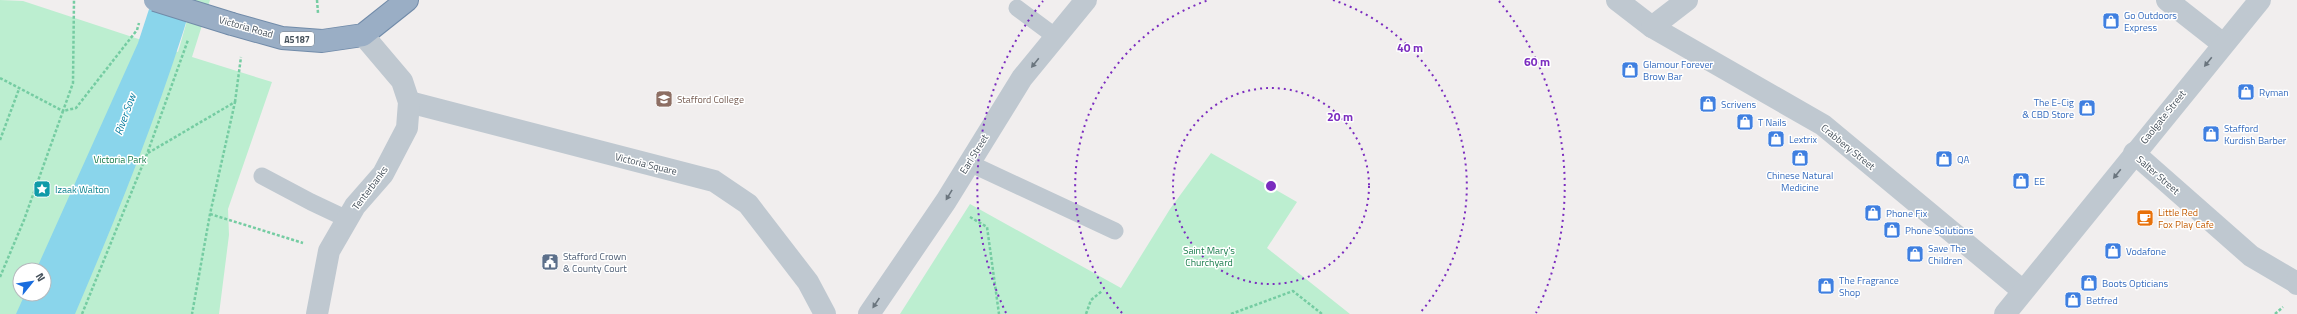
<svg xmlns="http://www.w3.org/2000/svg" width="2297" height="314" viewBox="0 0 2297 314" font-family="'Titillium Web',sans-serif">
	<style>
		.green { fill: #bceed0; fill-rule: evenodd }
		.water { fill: #8ad5eb }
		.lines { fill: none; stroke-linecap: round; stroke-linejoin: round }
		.trunk-casing { stroke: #718ba9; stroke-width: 24 }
		.path { stroke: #75cca2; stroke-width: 2.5; stroke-dasharray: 3 2; stroke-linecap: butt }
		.service { stroke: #bfc8d0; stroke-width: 17 }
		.pedestrian { stroke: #bfc8d0; stroke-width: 22 }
		.minor { stroke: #bfc8d0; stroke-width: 22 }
		.tertiary { stroke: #bfc8d0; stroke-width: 22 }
		.trunk { stroke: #9aaec5; stroke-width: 22 }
		.trunk-bridge-casing { stroke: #718ba9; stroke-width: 24; stroke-linecap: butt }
		.trunk-bridge { stroke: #9aaec5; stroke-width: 22 }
		.oneway { fill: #6a757e }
		.ring { fill: none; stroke: #7b2cbf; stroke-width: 2; stroke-dasharray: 2 4 }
		.labels { text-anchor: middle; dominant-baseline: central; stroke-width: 3; stroke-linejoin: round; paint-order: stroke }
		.shield { fill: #fff; stroke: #7e858c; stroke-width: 1 }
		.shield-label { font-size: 9px; font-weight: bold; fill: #46515b }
		.shop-label { font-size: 10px; fill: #366cbe; stroke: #fff; text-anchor: start }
		.street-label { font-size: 10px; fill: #46515b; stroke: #fff }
		.education-label { font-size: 10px; fill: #785e54; stroke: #fff; text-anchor: start }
		.park-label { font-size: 10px; fill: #187c4b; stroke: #fff }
		.culture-label { font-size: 10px; fill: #0d838f; stroke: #fff; text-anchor: start }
		.food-label { font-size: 10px; fill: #c56008; stroke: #fff; text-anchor: start }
		.service-label { font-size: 10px; fill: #4e5e75; stroke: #fff; text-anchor: start }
		.water-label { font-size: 11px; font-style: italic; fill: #0d7fa0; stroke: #fff }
		.centre { fill: #7b2cbf; stroke: #fff; stroke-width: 2 }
		.ring-label { font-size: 12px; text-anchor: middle; font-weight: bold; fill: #7b2cbf; stroke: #fff; stroke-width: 3; stroke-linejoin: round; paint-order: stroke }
	</style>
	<rect width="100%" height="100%" fill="#f1eeee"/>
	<!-- green -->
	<g class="green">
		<path d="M0 0 23 1 178 52 193 0H210L192 57 272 82 228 209 229 235 219 314H0ZM20 270H44V294H20Z"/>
		<polygon points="1211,153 1297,202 1267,248 1350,314 900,314 970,204 1121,288 1170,209"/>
	</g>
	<!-- water -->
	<path class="water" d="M152 0H193C161 107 119 211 75 314H16L25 294H44V270H36L138 43Z"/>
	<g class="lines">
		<!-- trunk casing -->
		<g class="trunk-casing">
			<polyline id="trunk" points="232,24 282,38 322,41 363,35 407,0"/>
		</g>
		<!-- path -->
		<g class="path">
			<polyline points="317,0 318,13"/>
			<polyline points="0,78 63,111 73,83 74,0"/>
			<polyline points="235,102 241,57"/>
			<polyline points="0,140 19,89"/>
			<polyline points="148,153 235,102 210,214 192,314"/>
			<polyline points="210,214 303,243"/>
			<polyline points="970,217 987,227 999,314"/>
			<polyline points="0,277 24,220 63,111 76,108 137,30 139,23"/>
			<polyline points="82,314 147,154 188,40"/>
			<polyline points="1086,314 1091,300 1102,291"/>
			<polyline points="1231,314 1293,291 1322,314"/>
			<polyline points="2275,314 2283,307"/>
		</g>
		<!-- service -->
		<g class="service">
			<polyline points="1017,8 1056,37"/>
			<polyline points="969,163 1115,231"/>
			<polyline points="262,176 311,202 347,219"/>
		</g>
		<!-- pedestrian -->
		<g class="pedestrian">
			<polyline points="1617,0 1652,27 1823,125 2023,291"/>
			<polyline points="2167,0 2223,44"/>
			<polyline points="1652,27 1687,0"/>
			<polyline points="409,102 714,181 748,204 808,282 825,314"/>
			<polyline points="2134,153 2251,256 2297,283"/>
			<polyline points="2005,314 2260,0"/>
		</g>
		<!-- minor -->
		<g class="minor">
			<polyline points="2297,281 2297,284"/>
			<polyline points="869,314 946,201 1022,78 1086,0"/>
		</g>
		<!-- tertiary -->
		<polyline class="tertiary" points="317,314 329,251 355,206 383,174 407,128 409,102 402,81 363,35"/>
		<!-- trunk -->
		<use href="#trunk" class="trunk"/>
		<!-- trunk-bridge casing -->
		<g class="trunk-bridge-casing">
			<polyline id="trunk-bridge" points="155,0 232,24"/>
		</g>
		<!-- trunk-bridge -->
		<use href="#trunk-bridge" class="trunk-bridge"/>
	</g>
	<!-- one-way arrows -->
	<defs><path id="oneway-solid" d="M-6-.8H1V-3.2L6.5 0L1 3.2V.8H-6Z"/></defs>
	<g class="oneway">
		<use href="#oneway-solid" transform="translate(2208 62) rotate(129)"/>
		<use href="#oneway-solid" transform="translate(1035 63) rotate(129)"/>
		<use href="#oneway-solid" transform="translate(2117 174) rotate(129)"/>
		<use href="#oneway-solid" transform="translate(949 195) rotate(121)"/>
		<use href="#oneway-solid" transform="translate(876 303) rotate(124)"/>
	</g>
	<!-- distance rings -->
	<g class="ring">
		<circle cx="1271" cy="186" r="98"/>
		<path d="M1122 313A196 196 0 0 1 1209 0M1333 0A196 196 0 0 1 1420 313"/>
		<path d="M1006 313A294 294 0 0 1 1043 1M1499 1A294 294 0 0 1 1536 313"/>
	</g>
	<!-- icons -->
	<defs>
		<g id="shop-square" transform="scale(0.9)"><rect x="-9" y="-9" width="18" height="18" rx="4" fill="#3f7fe0" stroke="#fff"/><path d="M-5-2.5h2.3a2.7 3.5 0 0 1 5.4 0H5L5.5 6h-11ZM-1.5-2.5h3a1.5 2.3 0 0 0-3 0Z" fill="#fff"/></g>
		<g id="university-square" transform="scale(0.9)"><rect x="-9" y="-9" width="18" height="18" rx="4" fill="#8d6e63" stroke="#fff"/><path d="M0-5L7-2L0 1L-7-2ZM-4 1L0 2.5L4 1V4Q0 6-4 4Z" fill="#fff"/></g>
		<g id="sight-square" transform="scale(0.9)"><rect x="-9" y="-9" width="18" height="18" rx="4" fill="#0f9aa8" stroke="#fff"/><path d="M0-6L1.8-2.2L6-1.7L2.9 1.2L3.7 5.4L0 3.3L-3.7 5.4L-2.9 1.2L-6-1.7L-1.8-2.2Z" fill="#fff"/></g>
		<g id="cafe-square" transform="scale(0.9)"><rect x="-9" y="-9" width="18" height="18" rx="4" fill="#e8710a" stroke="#fff"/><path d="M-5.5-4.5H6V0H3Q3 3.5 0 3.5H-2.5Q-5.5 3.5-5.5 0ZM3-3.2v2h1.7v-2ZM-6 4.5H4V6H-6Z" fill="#fff"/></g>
		<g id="civic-square" transform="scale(0.9)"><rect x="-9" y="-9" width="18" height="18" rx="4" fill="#5c6f8a" stroke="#fff"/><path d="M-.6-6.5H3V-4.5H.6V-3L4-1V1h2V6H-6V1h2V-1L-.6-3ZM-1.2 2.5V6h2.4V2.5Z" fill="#fff"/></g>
	</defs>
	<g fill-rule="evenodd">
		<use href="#shop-square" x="2111" y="21"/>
		<use href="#shop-square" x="1630" y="70"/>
		<use href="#shop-square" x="2246" y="92"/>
		<use href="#university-square" x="664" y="99"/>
		<use href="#shop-square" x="1708" y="104"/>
		<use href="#shop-square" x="2087" y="108"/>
		<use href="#shop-square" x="1745" y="122"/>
		<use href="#shop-square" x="2211" y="134"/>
		<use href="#shop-square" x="1776" y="139"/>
		<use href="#shop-square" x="1800" y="158"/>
		<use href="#shop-square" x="1944" y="159"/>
		<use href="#shop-square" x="2021" y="181"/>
		<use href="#sight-square" x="42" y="189"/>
		<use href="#shop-square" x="1873" y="213"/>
		<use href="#cafe-square" x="2145" y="218"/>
		<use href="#shop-square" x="1892" y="230"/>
		<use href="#shop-square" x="2113" y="251"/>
		<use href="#shop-square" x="1915" y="254"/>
		<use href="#civic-square" x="550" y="262"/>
		<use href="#shop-square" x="2089" y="283"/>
		<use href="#shop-square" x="1826" y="286"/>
		<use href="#shop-square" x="2073" y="300"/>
	</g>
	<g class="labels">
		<!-- shield labels -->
		<rect class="shield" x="280" y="32" width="34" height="14" rx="3"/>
		<g class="shield-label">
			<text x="297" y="39">A5187</text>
		</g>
		<!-- shop labels -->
		<g class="shop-label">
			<text x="2124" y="15">Go Outdoors<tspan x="2124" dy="12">Express</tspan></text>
			<text x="1643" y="64">Glamour Forever<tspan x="1643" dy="12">Brow Bar</tspan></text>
			<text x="2259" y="92">Ryman</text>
			<text x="2074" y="102" text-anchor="end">The E-Cig<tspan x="2074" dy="12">&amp; CBD Store</tspan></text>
			<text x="1721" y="104">Scrivens</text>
			<text x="1758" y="122">T Nails</text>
			<text x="2224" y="128">Stafford<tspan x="2224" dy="12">Kurdish Barber</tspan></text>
			<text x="1789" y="139">Lextrix</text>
			<text x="1957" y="159">QA</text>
			<text x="1800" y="175" text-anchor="middle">Chinese Natural<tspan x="1800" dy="12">Medicine</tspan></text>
			<text x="2034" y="181">EE</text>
			<text x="1886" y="213">Phone Fix</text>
			<text x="1905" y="230">Phone Solutions</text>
			<text x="1928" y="248">Save The<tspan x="1928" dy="12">Children</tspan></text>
			<text x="2126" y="251">Vodafone</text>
			<text x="1839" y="280">The Fragrance<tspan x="1839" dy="12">Shop</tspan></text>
			<text x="2102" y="283">Boots Opticians</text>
			<text x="2086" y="300">Betfred</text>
		</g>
		<!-- street labels -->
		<g class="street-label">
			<text transform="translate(246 27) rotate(16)">Victoria Road</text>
			<text transform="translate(2163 117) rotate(-51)">Gaolgate Street</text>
			<text transform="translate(1848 147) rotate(39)">Crabbery Street</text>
			<text transform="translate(974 154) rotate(-58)">Earl Street</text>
			<text transform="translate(646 164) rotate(14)">Victoria Square</text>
			<text transform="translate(2158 175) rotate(41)">Salter Street</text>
			<text transform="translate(370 188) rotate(-53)">Tenterbanks</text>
		</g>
		<!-- education labels -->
		<g class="education-label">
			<text x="677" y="99">Stafford College</text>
		</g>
		<!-- park labels -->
		<g class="park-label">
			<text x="120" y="159">Victoria Park</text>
			<text x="1209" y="250">Saint Mary's<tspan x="1209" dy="12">Churchyard</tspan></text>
		</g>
		<!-- culture labels -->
		<g class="culture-label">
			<text x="55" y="189">Izaak Walton</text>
		</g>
		<!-- food labels -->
		<g class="food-label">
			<text x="2158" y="212">Little Red<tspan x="2158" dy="12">Fox Play Cafe</tspan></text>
		</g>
		<!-- service labels -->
		<g class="service-label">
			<text x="563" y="256">Stafford Crown<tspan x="563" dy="12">&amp; County Court</tspan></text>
		</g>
		<!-- water labels -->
		<g class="water-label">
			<text transform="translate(125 114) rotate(-70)">River Sow</text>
		</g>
	</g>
	<circle cx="1271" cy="186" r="6" class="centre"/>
	<g class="ring-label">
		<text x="1410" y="52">40 m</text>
		<text x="1537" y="66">60 m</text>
		<text x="1340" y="121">20 m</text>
	</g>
	<!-- north arrow -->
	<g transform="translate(32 282) rotate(60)"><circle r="19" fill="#ffffff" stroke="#b5b9bd"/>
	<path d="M0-3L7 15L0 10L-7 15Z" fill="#1a6dde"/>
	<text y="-6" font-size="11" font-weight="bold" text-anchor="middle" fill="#46515b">N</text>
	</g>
</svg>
